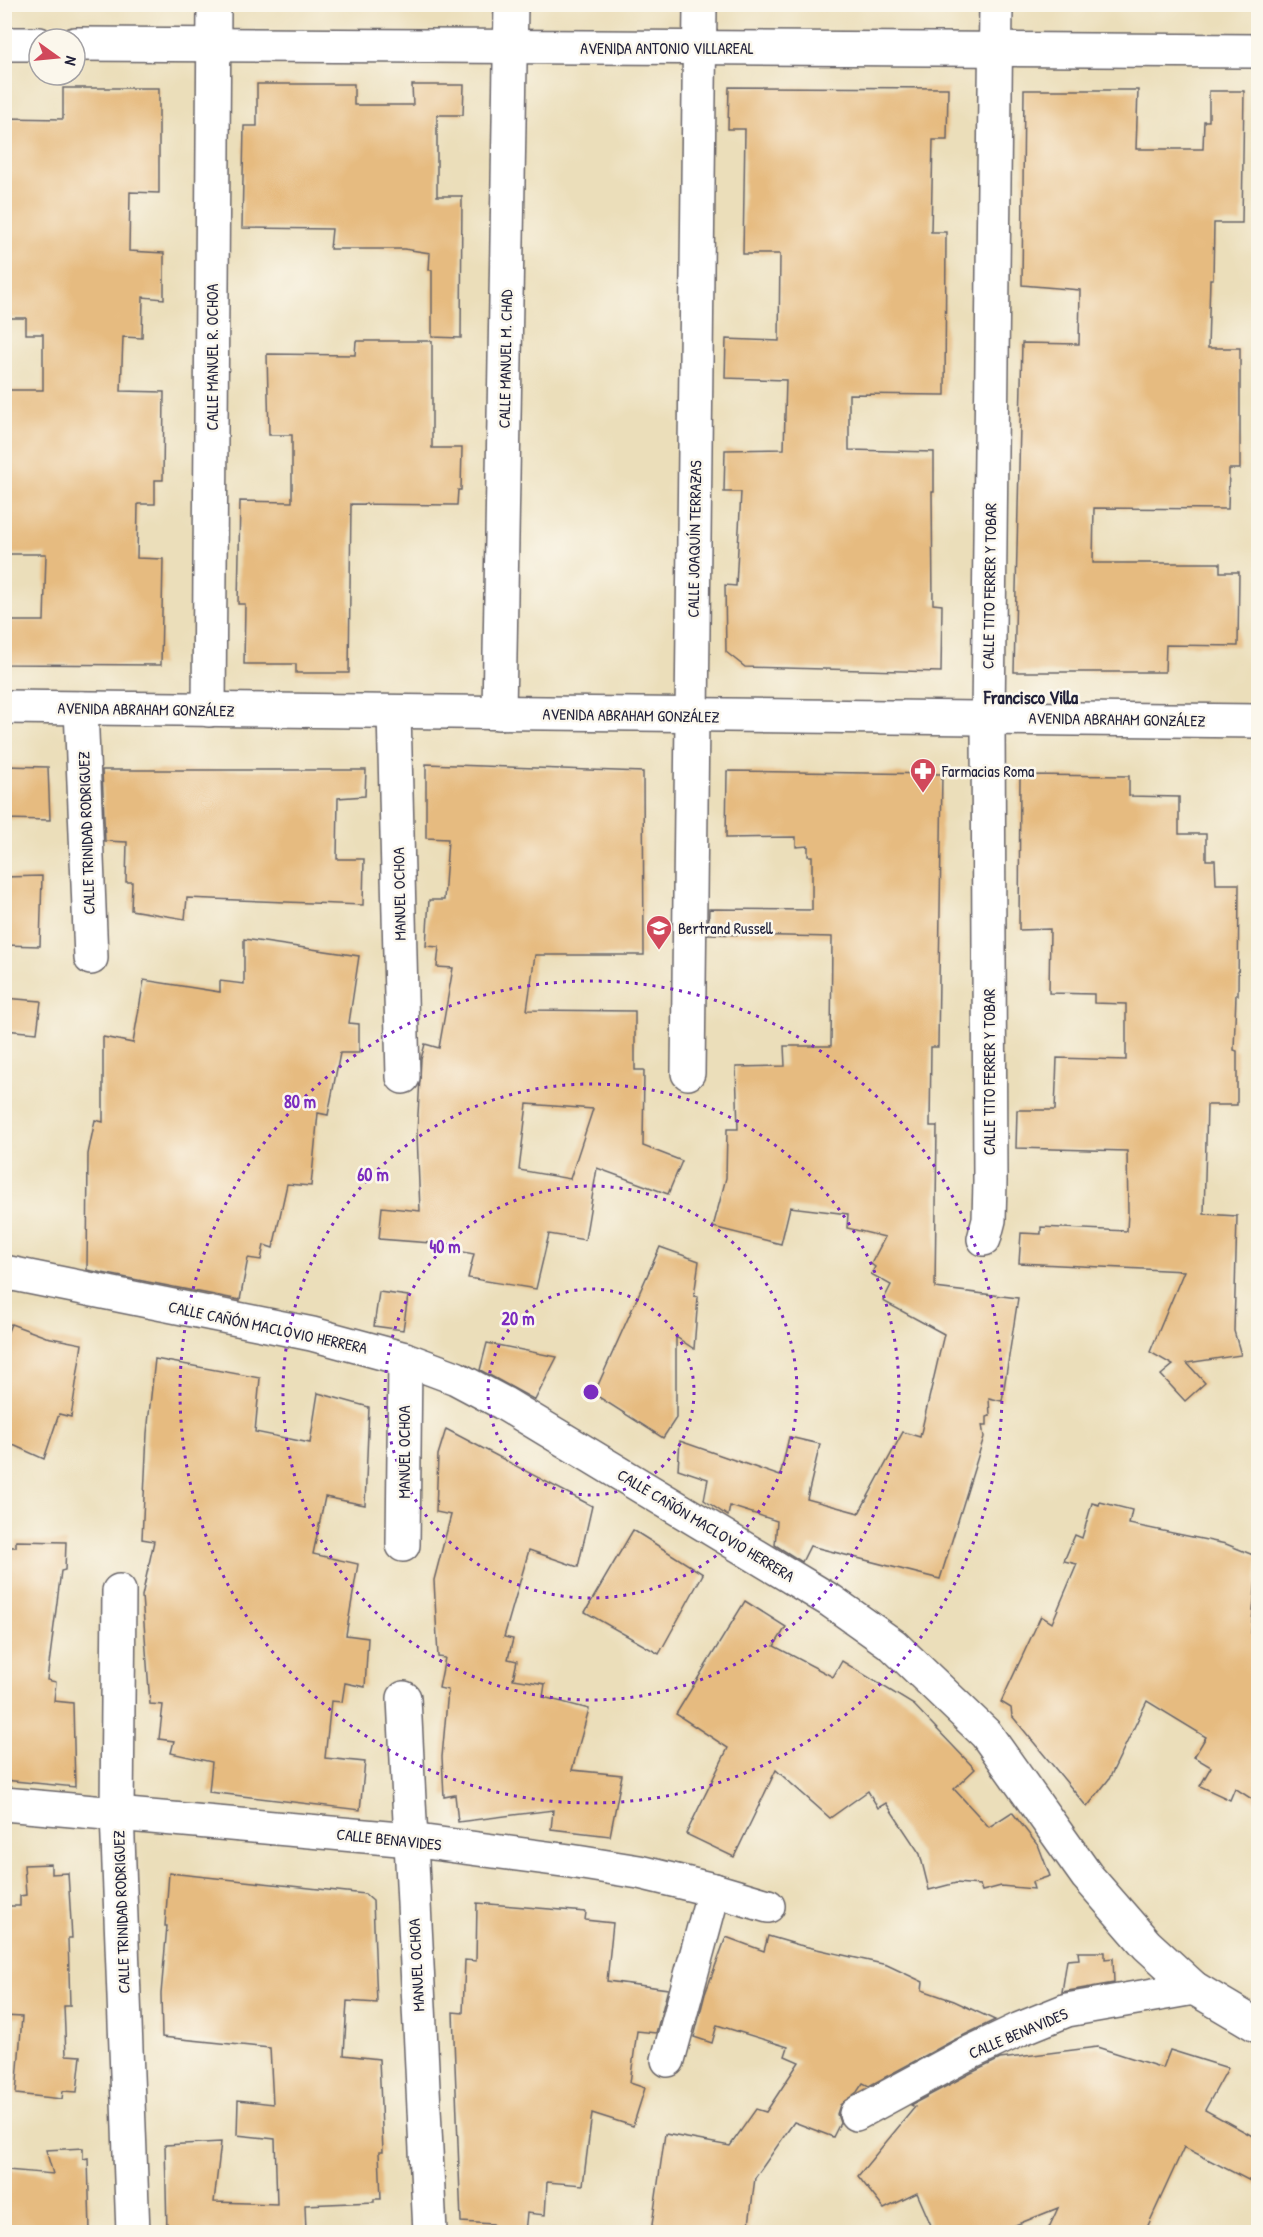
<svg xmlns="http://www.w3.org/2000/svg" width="1263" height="2237" viewBox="0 0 1263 2237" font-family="'Patrick Hand',sans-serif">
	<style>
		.building { fill: #e6bb80; fill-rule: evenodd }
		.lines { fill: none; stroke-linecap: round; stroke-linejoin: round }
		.minor-casing { stroke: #686467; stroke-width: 36 }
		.tertiary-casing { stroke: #686467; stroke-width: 36 }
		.secondary-casing { stroke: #686467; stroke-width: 36 }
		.minor { stroke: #fff; stroke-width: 33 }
		.tertiary { stroke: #fff; stroke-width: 33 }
		.secondary { stroke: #fff; stroke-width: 33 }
		.ring { fill: none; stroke: #7b2cbf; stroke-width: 3; stroke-dasharray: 3 6 }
		.labels { text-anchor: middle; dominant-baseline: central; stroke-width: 5; stroke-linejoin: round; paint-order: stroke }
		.street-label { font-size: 16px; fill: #22223b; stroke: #fbf7ec }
		.poi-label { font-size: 16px; fill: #22223b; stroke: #fbf7ec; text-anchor: start }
		.neighbourhood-label { font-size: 18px; font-weight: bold; fill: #22223b; stroke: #fbf7ec }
		.centre { fill: #7b2cbf; stroke: #fbf7ec; stroke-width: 3 }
		.ring-label { font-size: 18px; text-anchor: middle; font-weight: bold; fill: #7b2cbf; stroke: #fbf7ec; stroke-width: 5; stroke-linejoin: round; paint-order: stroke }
	</style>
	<rect width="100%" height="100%" fill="#fbf7ec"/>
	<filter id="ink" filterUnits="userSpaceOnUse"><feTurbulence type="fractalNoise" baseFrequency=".0167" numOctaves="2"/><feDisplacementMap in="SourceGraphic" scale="12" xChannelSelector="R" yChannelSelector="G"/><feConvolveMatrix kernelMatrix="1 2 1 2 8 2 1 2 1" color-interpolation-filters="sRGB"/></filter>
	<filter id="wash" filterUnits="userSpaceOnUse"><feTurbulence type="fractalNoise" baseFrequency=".008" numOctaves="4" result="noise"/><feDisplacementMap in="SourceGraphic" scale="24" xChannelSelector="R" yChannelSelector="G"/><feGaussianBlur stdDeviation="1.35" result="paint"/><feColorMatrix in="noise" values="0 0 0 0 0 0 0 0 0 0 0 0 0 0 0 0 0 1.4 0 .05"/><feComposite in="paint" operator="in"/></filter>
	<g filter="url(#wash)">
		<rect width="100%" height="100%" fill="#ebdeba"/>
		<g id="blocks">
			<!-- building -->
			<g class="building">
				<polygon points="257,84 354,84 354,105 413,105 412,85 464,85 463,115 437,115 437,196 462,196 461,338 432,337 432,270 429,270 430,253 404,249 330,249 332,229 242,228 244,126 257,126"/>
				<polygon points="729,87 948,88 947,140 933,140 931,232 946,232 945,395 849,394 849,450 934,452 934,492 932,492 933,604 942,605 941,672 745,667 726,652 725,585 736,586 741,492 724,492 725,450 784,449 786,380 725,378 726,339 779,341 780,254 743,254 745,129 728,129"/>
				<polygon points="63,88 159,88 159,193 130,192 129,251 164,253 164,299 143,297 142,338 123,337 121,391 164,392 163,480 155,480 155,504 138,504 137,558 163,559 161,665 4,664 4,621 44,621 46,554 4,554 4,390 43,390 43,334 26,334 26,318 4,318 4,118 63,119"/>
				<polygon points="1024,90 1138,90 1136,149 1203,149 1204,121 1209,121 1209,91 1244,91 1242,223 1214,223 1213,279 1210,279 1208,348 1240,348 1240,469 1229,469 1228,509 1094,508 1093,563 1220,563 1220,572 1239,572 1238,646 1166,645 1165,672 1014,672 1022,343 1079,344 1080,290 1022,285"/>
				<polygon points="356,341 432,341 432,448 462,448 461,490 458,490 457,505 351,504 349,673 296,673 296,664 244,664 245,604 238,604 240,501 292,502 292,435 269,435 267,354 355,355"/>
				<path d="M426 764 643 772 644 955H535L527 1010 635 1011V1070H644L643 1146 682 1161 668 1194 597 1168 585 1240 549 1234 536 1289 468 1278 474 1254 443 1248 444 1244 379 1239 382 1207 420 1211 417 1133 421 1059 425 1044 439 1048 453 968 437 967 439 947 426 946 429 900H444L448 839 426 838ZM527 1104 593 1109 570 1179 519 1170Z"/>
				<polygon points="4,766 48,767 50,820 4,819"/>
				<polygon points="102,770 366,770 365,796 338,798 337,859 364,859 363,905 187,898 185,919 131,910 132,882 126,882 127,842 105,841"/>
				<polygon points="727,771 942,774 938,1047 931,1047 930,1126 937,1126 935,1288 1018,1298 1002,1401 989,1398 990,1416 987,1417 987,1425 982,1425 984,1437 940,1579 810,1546 802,1562 775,1545 777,1521 730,1506 728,1516 704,1500 708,1479 678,1469 680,1441 780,1476 789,1437 820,1444 807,1499 859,1513 903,1432 920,1437 944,1334 883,1301 891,1285 871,1274 875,1267 871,1264 885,1237 847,1228 848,1214 790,1207 781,1244 713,1227 726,1178 727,1129 738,1129 736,1067 785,1066 784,1046 831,1046 832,937 708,934 709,909 812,910 812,856 808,856 808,846 796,847 796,837 726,838"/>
				<polygon points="1020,775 1129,776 1129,796 1179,797 1179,834 1206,834 1206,860 1215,860 1216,884 1239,884 1238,995 1236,995 1234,1050 1237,1051 1237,1105 1207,1105 1204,1214 1237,1216 1234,1331 1241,1355 1187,1363 1205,1383 1185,1401 1161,1375 1173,1365 1150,1352 1184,1271 1019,1263 1021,1233 1041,1234 1041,1227 1127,1231 1128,1212 1127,1151 1016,1148 1017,1110 1055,1110 1057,1058 1126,1060 1126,1004 1094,1003 1094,994 1049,993 1050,929 1019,930"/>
				<polygon points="42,876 40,946 4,945 4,877"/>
				<polygon points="244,939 359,956 349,1023 359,1024 359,1053 340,1053 328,1115 318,1113 311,1186 287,1184 273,1248 264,1245 261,1260 248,1258 240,1300 87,1270 88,1154 95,1120 103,1122 103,1037 133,1043 144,980 220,992 220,981 244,984"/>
				<polygon points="4,998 41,1001 37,1033 4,1030"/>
				<polygon points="660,1247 699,1261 694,1296 698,1297 694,1349 676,1337 676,1418 663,1438 594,1394"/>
				<polygon points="379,1292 408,1296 403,1330 374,1326"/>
				<polygon points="11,1324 46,1337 82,1344 71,1417 59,1414 44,1459 4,1441 4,1341"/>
				<polygon points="487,1343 557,1357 535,1400 480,1370"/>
				<polygon points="155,1359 260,1378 255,1432 310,1443 318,1393 369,1407 365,1505 325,1497 313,1554 358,1564 346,1635 368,1638 365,1687 345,1683 342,1702 331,1701 325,1758 365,1762 360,1810 209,1792 212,1762 171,1753 174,1741 159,1739 163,1705 150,1704 142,1596 154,1541 142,1539 147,1433"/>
				<polygon points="446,1429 592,1506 578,1567 529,1550 504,1637 513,1639 508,1659 517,1661 513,1679 545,1684 543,1697 589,1709 572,1770 622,1775 610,1836 551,1829 553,1810 458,1822 455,1795 444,1797 442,1757 448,1690 439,1688 445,1658 438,1657 434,1580 451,1515 436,1512 438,1455"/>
				<polygon points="1100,1502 1132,1510 1129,1524 1226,1544 1258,1557 1251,1633 1258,1636 1258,1803 1235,1788 1230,1800 1200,1786 1211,1767 1194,1757 1206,1737 1147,1701 1109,1779 1087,1807 1012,1716 1011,1708 1001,1702 1041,1616 1052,1623 1077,1564 1064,1561 1075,1535 1082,1538 1092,1503 1099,1505"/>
				<polygon points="633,1530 703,1574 659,1654 585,1612"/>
				<polygon points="16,1541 66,1542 65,1570 61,1571 47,1680 56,1682 54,1701 73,1703 75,1787 4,1780 4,1547 16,1547"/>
				<polygon points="745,1601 786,1627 774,1646 833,1677 842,1661 914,1705 975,1769 954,1789 989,1827 1012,1812 1039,1847 1050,1876 1032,1882 1034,1889 1001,1886 982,1891 980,1885 956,1883 929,1890 920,1854 886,1803 878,1808 868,1791 830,1818 776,1770 734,1857 686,1834 728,1748 676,1714"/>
				<polygon points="51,1864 51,1874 68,1873 72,1938 68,1938 70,2006 64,2006 66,2055 81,2056 77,2092 63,2091 62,2099 16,2094 22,2017 4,2016 4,1906 20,1906 20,1896 26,1895 24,1865"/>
				<polygon points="169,1873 365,1894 373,1901 377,2003 347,2001 344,2055 379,2059 383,2152 379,2152 381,2199 374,2199 374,2202 305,2205 306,2232 167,2232 165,2145 221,2142 214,2202 277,2204 275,2139 237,2135 238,2100 273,2104 270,2048 162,2037 161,1994 167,1926 165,1926"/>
				<polygon points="477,1903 586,1912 585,1920 613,1923 607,1981 668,1989 656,2033 637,2031 630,2083 645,2088 633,2126 592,2113 583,2185 547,2182 545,2215 527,2213 525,2232 492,2232 493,2224 461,2222 453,2012 463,2013 465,1960 476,1961"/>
				<polygon points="768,1936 799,1945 887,1965 923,1982 922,1990 954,2001 995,2020 954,2040 869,2086 863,2083 857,2092 840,2105 837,2114 840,2123 833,2137 794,2122 755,2178 748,2232 651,2232 665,2134 730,2146 756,2109 766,2112 799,2062 785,2056 788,2047 717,2025 712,2043 694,2037 705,1994 726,1937 764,1951"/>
				<polygon points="1078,1952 1105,1952 1105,1959 1113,1958 1114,1983 1062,1992 1067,1960 1079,1959"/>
				<polygon points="1097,2047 1163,2068 1170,2050 1228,2068 1205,2110 1258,2139 1258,2185 1184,2147 1145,2232 1047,2232 1058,2208 998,2232 934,2232 917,2193 884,2209 858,2176 915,2107 911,2105 971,2073 1000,2059"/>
				<polygon points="83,2148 83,2159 88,2158 90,2232 4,2232 7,2170 53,2174 46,2150"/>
			</g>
		</g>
	</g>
	<g filter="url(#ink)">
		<use href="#blocks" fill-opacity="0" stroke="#686467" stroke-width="1.5"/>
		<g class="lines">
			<!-- minor casing -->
			<g class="minor-casing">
				<g id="minor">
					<polyline points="4,44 39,44"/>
					<polyline points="75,44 1258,51"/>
					<polyline points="81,708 91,958"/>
					<polyline points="209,710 214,4"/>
					<polyline points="394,712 403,1077"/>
					<polyline points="688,1073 700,4"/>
					<polyline points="984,1239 989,1220 990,1181 988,718 996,4"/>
					<polyline points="4,1272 312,1334 405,1359 456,1378 503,1403 624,1476 831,1601 893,1645 986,1734 1087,1876 1147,1945 1194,1988 1258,2026"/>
					<polyline points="403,1545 405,1359"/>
					<polyline points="119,1591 117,1813 133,2232"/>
					<polyline points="404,1698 430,2232"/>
					<polyline points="4,1804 410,1840 570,1861 639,1872 714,1890 768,1906"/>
					<polyline points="668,2060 714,1890"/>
					<polyline points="856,2114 963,2056 1020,2029 1067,2010 1194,1988"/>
				</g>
			</g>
			<!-- tertiary casing -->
			<g class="tertiary-casing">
				<polyline id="tertiary" points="499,713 511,4"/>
			</g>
			<!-- secondary casing -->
			<g class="secondary-casing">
				<polyline id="secondary" points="4,707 1258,721"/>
			</g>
			<!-- minor -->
			<use href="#minor" class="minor"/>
			<!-- tertiary -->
			<use href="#tertiary" class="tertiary"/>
			<!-- secondary -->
			<use href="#secondary" class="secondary"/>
		</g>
	</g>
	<!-- distance rings -->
	<g class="ring">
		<circle cx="591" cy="1392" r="103"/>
		<circle cx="591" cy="1392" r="206"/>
		<circle cx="591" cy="1392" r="308"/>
		<circle cx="591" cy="1392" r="411"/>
	</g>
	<!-- icons -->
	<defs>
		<g id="pharmacy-pin" transform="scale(1.35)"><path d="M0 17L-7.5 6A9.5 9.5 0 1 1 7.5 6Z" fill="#d1495b" stroke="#fbf7ec"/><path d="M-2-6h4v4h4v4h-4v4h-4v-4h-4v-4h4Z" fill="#fff"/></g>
		<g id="school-pin" transform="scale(1.35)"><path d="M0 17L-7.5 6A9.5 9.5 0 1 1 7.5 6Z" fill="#d1495b" stroke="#fbf7ec"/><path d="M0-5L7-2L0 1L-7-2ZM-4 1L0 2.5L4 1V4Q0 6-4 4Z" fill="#fff"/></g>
	</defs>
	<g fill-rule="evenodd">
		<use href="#pharmacy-pin" x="923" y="771"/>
		<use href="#school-pin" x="659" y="928"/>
	</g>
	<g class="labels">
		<!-- street labels -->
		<g class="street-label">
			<text x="667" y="48">AVENIDA ANTONIO VILLAREAL</text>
			<text transform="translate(212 357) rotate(-90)">CALLE MANUEL R. OCHOA</text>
			<text transform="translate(505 359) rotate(-89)">CALLE MANUEL M. CHAD</text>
			<text transform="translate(694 539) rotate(-89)">CALLE JOAQUÍN TERRAZAS</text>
			<text transform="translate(989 586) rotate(-89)">CALLE TITO FERRER Y TOBAR</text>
			<text transform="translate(146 709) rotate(1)">AVENIDA ABRAHAM GONZÁLEZ</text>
			<text transform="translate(631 715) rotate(1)">AVENIDA ABRAHAM GONZÁLEZ</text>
			<text transform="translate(1117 719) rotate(1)">AVENIDA ABRAHAM GONZÁLEZ</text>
			<text transform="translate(86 833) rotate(-92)">CALLE TRINIDAD RODRIGUEZ</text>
			<text transform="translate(399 894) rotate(-91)">MANUEL OCHOA</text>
			<text transform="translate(989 1072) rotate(-90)">CALLE TITO FERRER Y TOBAR</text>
			<text transform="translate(268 1327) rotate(12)">CALLE CAÑÓN MACLOVIO HERRERA</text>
			<text transform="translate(404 1452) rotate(-90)">MANUEL OCHOA</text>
			<text transform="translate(706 1525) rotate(31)">CALLE CAÑÓN MACLOVIO HERRERA</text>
			<text transform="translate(389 1839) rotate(6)">CALLE BENAVIDES</text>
			<text transform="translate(121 1912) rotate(-92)">CALLE TRINIDAD RODRIGUEZ</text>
			<text transform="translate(416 1965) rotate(-93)">MANUEL OCHOA</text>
			<text transform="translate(1018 2033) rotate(-23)">CALLE BENAVIDES</text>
		</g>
		<!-- poi labels -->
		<g class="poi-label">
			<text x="942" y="771">Farmacias Roma</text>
			<text x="678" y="928">Bertrand Russell</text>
		</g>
		<!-- neighbourhood labels -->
		<g class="neighbourhood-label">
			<text x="1031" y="697">Francisco Villa</text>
		</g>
	</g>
	<circle cx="591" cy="1392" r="9" class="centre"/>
	<g class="ring-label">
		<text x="300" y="1108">80 m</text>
		<text x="373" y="1181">60 m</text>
		<text x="445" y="1253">40 m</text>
		<text x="518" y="1325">20 m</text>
	</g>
	<!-- margin -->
	<rect width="1263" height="2237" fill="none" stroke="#fbf7ec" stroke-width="24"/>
	<!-- north arrow -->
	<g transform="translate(57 57) rotate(105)"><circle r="28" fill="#fbf7ec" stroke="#a4a2a5" stroke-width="1.5"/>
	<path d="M0-4.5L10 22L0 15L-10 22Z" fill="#d1495b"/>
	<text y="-9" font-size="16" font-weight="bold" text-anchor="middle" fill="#22223b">N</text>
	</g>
</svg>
